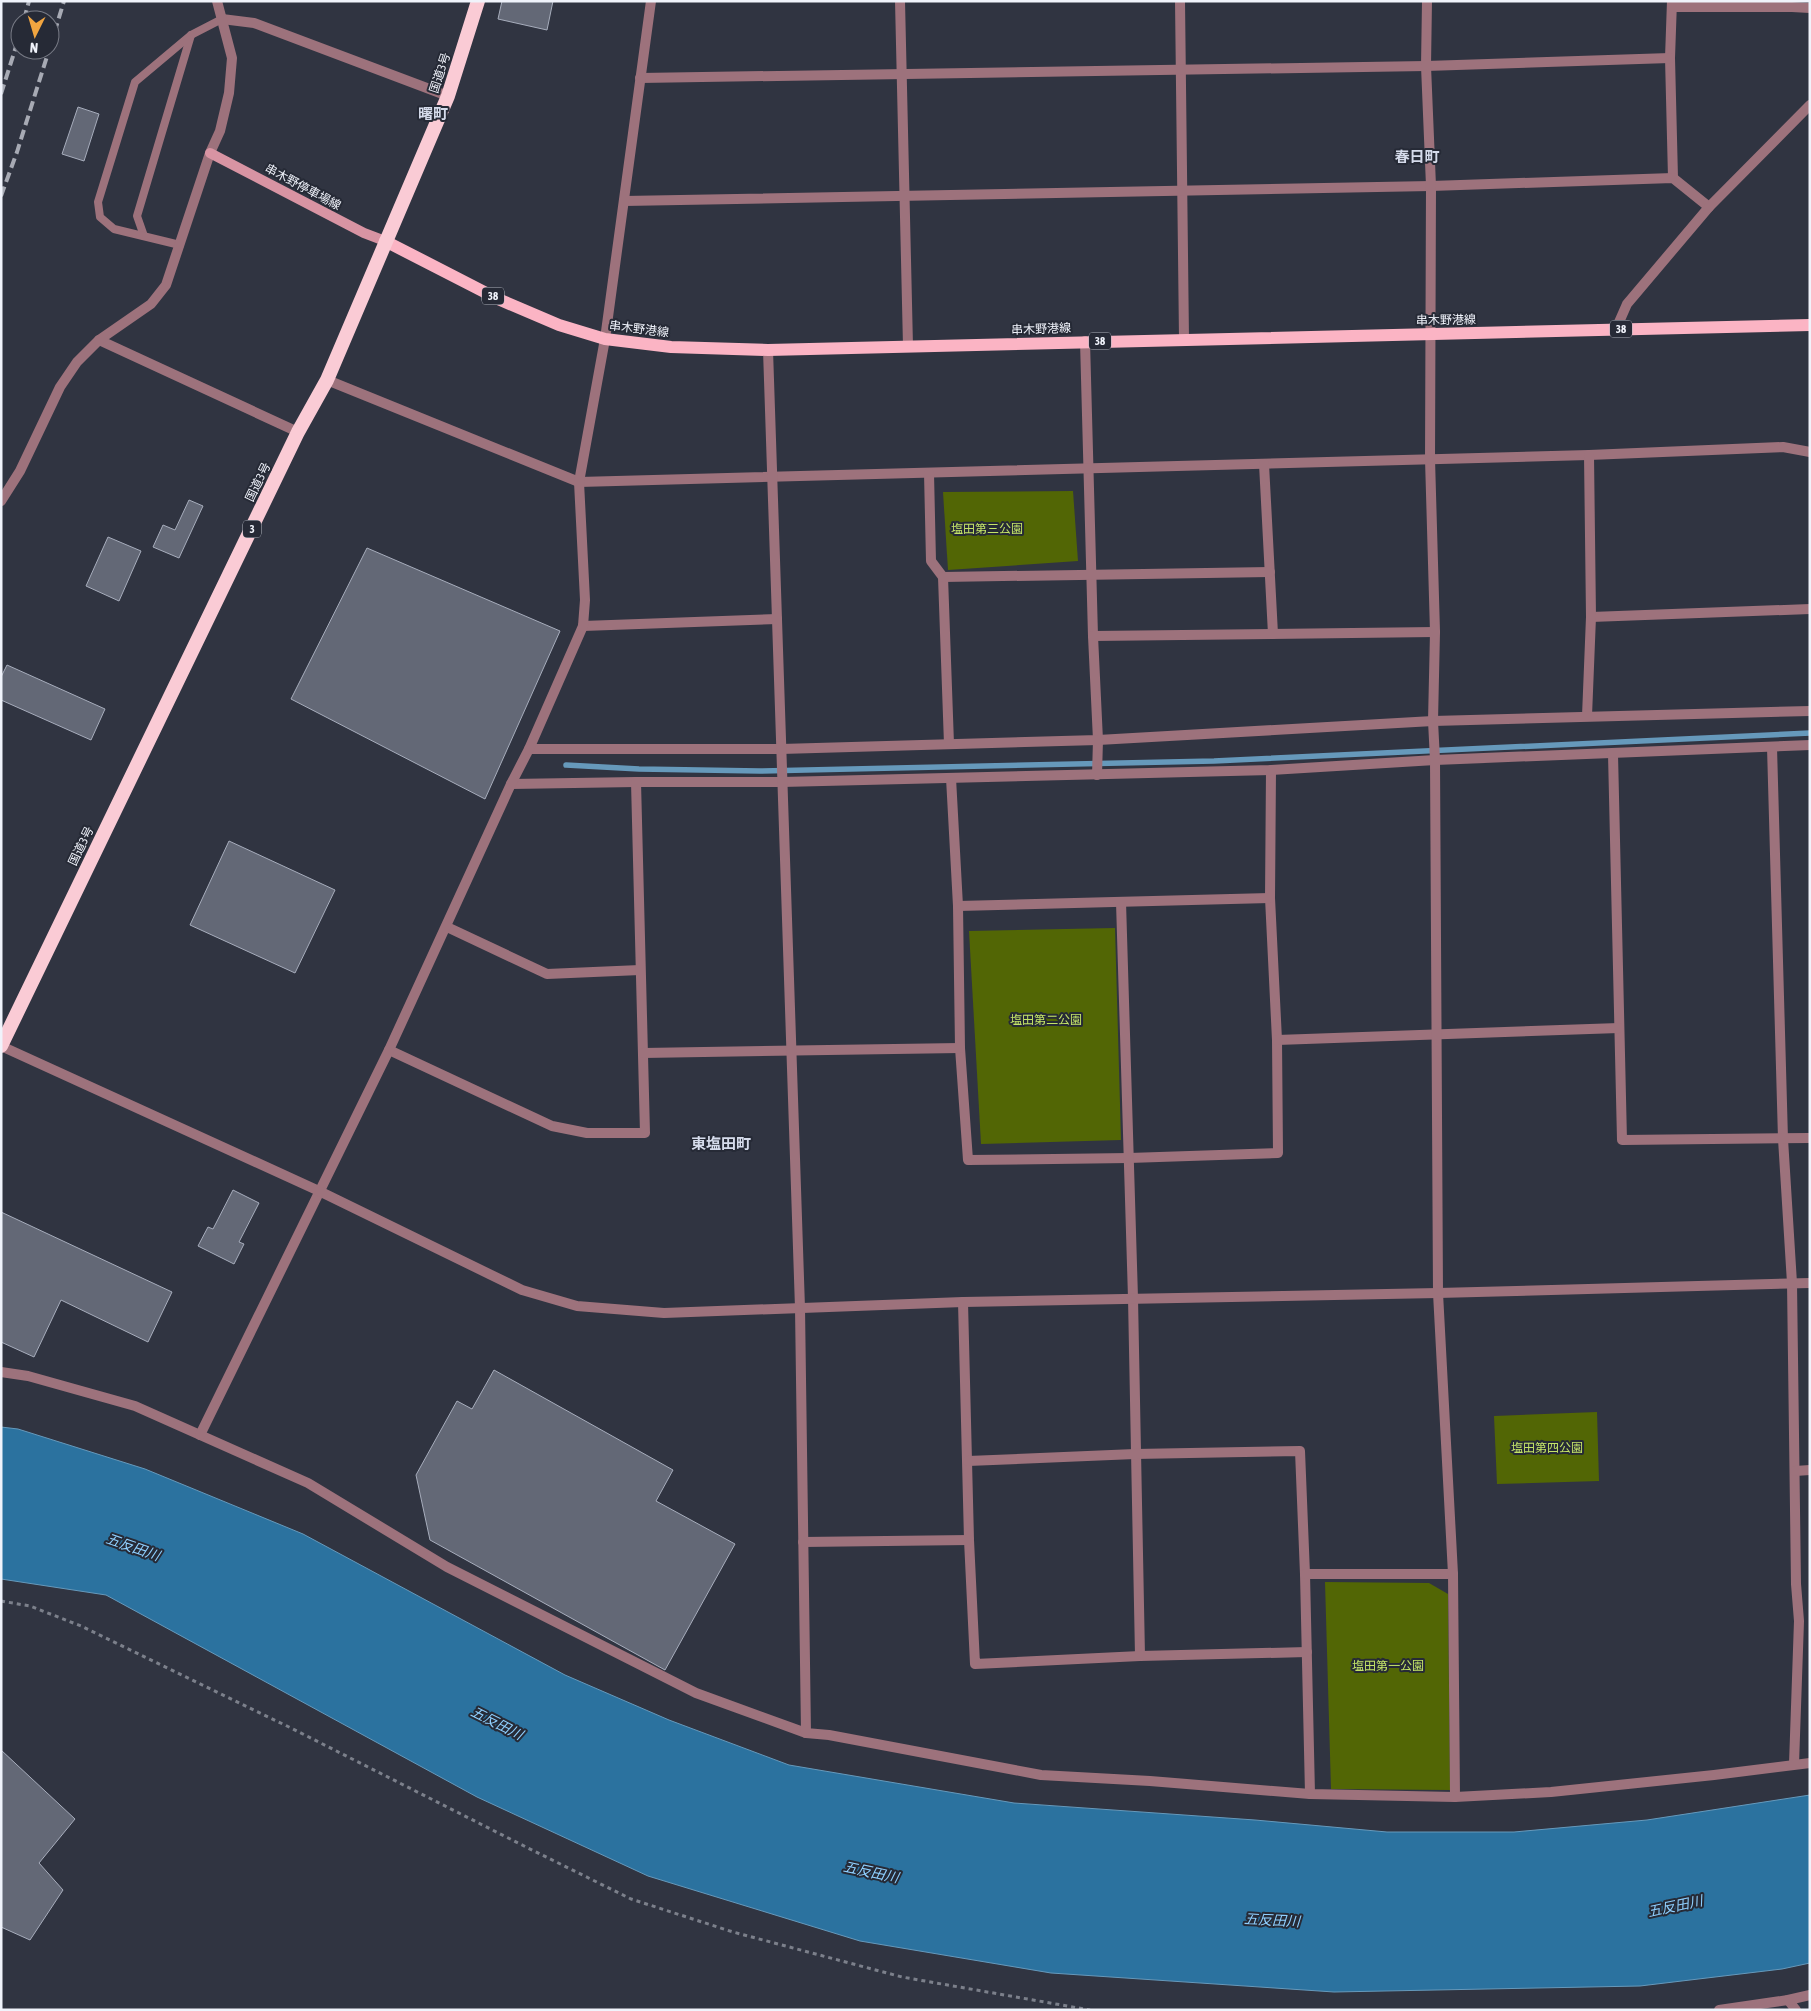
<svg xmlns="http://www.w3.org/2000/svg" width="1811" height="2011" viewBox="0 0 1811 2011" font-family="'Asap Condensed','Noto Sans JP',sans-serif">
	<style>
		.green { fill: #526605 }
		.water { fill: #2b729f; stroke: #69b }
		.lines { fill: none; stroke-linecap: round; stroke-linejoin: round }
		.stream { stroke: #69b; stroke-width: 5.5 }
		.building { fill: #636876; stroke: #a7adbc }
		.path { stroke: #7c808b; stroke-width: 3; stroke-dasharray: 4 4; stroke-linecap: butt }
		.service { stroke: #9d727c; stroke-width: 8 }
		.minor { stroke: #9d727c; stroke-width: 10 }
		.tertiary { stroke: #9d727c; stroke-width: 10 }
		.secondary { stroke: #d894a3; stroke-width: 10 }
		.primary { stroke: #fbb4c4; stroke-width: 12 }
		.trunk { stroke: #facbd5; stroke-width: 14 }
		.rail { stroke: #a7aab4; stroke-width: 4; stroke-dasharray: 10 5; stroke-linecap: butt }
		.labels { text-anchor: middle; dominant-baseline: central; stroke-width: 4; stroke-linejoin: round; paint-order: stroke }
		.shield { fill: #262a36; stroke: #b3b7c0; stroke-width: 1 }
		.shield-label { font-size: 11px; font-weight: bold; fill: #f0f3fb }
		.street-label { font-size: 12px; fill: #f0f3fb; stroke: #262a36 }
		.park-label { font-size: 12px; fill: #c4e468; stroke: #262a36 }
		.water-label { font-size: 14px; font-style: italic; fill: #8fd0ff; stroke: #262a36 }
		.quarter-label { font-size: 15px; font-weight: bold; fill: #d5dbeb; stroke: #262a36 }
	</style>
	<rect width="100%" height="100%" fill="#303441"/>
	<!-- green -->
	<g class="green">
		<polygon points="1073,491 1078,561 948,570 943,492"/>
		<polygon points="1115,928 1121,1140 981,1144 969,931"/>
		<polygon points="1597,1412 1599,1481 1497,1484 1494,1416"/>
		<polygon points="1325,1582 1429,1583 1448,1594 1450,1790 1331,1789"/>
	</g>
	<!-- water -->
	<polygon class="water" points="1,1427 18,1429 145,1469 303,1534 565,1675 669,1720 789,1765 1014,1803 1255,1820 1387,1832 1514,1832 1647,1820 1810,1795 1810,1963 1782,1969 1640,1986 1334,1992 1051,1973 860,1941 648,1876 477,1797 106,1595 1,1579"/>
	<g class="lines">
		<!-- stream -->
		<polyline class="stream" points="566,765 639,769 760,771 1214,761 1810,733"/>
	</g>
	<!-- building -->
	<g class="building">
		<polygon points="502,1 553,1 547,30 498,19"/>
		<polygon points="78,107 99,114 84,161 62,154"/>
		<polygon points="189,500 203,506 179,558 153,547 163,525 175,530"/>
		<polygon points="108,537 141,551 119,601 86,586"/>
		<polygon points="367,548 560,631 485,799 291,699"/>
		<polygon points="7,665 105,709 91,740 1,700 1,677"/>
		<polygon points="229,841 335,890 295,973 190,925"/>
		<polygon points="233,1190 259,1203 239,1242 244,1244 234,1264 198,1246 208,1227 213,1229"/>
		<polygon points="1,1212 172,1292 148,1342 61,1300 34,1357 1,1342"/>
		<polygon points="494,1370 673,1470 656,1501 735,1544 665,1670 430,1540 416,1475 457,1401 472,1409"/>
		<polygon points="1,1750 75,1819 39,1863 63,1890 30,1940 1,1927"/>
	</g>
	<g class="lines">
		<!-- path -->
		<polyline class="path" points="1,1601 30,1606 81,1626 291,1728 526,1847 631,1899 733,1932 902,1977 1090,2010"/>
		<!-- service -->
		<g class="service">
			<polyline points="144,236 137,216 191,35"/>
			<polyline points="180,245 114,229 100,217 98,202 135,82 191,35 222,19"/>
		</g>
		<!-- minor -->
		<g class="minor">
			<polyline points="900,1 908,346"/>
			<polyline points="1180,1 1184,339"/>
			<polyline points="1672,1 1670,58 1673,178"/>
			<polyline points="1672,7 1792,7 1810,8"/>
			<polyline points="222,19 254,23 448,96"/>
			<polyline points="640,78 1426,66 1670,58"/>
			<polyline points="624,201 1431,186 1673,178 1709,207"/>
			<polyline points="1616,329 1627,304 1709,207 1810,105"/>
			<polyline points="99,340 298,432"/>
			<polyline points="1085,341 1093,636 1098,740 1097,775"/>
			<polyline points="327,380 579,482 1589,455 1783,447 1810,452"/>
			<polyline points="1264,464 1273,634"/>
			<polyline points="929,473 931,561 943,577 949,744"/>
			<polyline points="1,501 20,471 60,387 77,362 99,340 151,304 166,285 210,153 220,131 229,93 232,58 217,1"/>
			<polyline points="943,577 1270,572"/>
			<polyline points="1591,617 1810,609"/>
			<polyline points="583,626 777,619"/>
			<polyline points="1093,636 1435,632"/>
			<polyline points="1587,716 1591,617 1589,455"/>
			<polyline points="1772,747 1783,1139 1792,1283 1796,1584 1799,1621 1794,1764"/>
			<polyline points="529,749 781,749 1098,740 1433,721 1810,711"/>
			<polyline points="1613,754 1622,1140 1810,1138"/>
			<polyline points="951,778 958,906 960,1048 968,1160 1129,1158 1278,1153 1277,1040 1270,898 1271,770"/>
			<polyline points="511,784 636,782 782,782 1271,770 1435,760 1810,745"/>
			<polyline points="1121,902 1133,1298 1140,1656"/>
			<polyline points="958,906 1270,898"/>
			<polyline points="447,927 547,974 640,970"/>
			<polyline points="1277,1040 1619,1028"/>
			<polyline points="389,1050 552,1126 587,1133 645,1133 636,782"/>
			<polyline points="643,1053 960,1048"/>
			<polyline points="963,1302 969,1540 975,1664 1140,1656 1307,1652"/>
			<polyline points="1,1372 28,1376 135,1406 308,1483 447,1567 696,1693 806,1733"/>
			<polyline points="200,1435 389,1050 511,784 529,749 583,626 585,600 579,482 605,339 651,1"/>
			<polyline points="968,1461 1135,1454 1300,1451 1305,1574 1310,1794"/>
			<polyline points="1795,1471 1810,1470"/>
			<polyline points="803,1542 969,1540"/>
			<polyline points="1305,1574 1453,1574"/>
			<polyline points="1788,2000 1796,2010"/>
			<polyline points="1719,2010 1788,2000 1810,1995"/>
		</g>
		<!-- tertiary -->
		<g class="tertiary">
			<polyline points="1427,1 1426,66 1431,186 1430,459 1435,632 1433,721 1435,760 1438,1293 1453,1574 1455,1797"/>
			<polyline points="768,350 800,1308 806,1733 829,1735 1041,1775 1150,1781 1310,1794 1455,1797 1551,1792 1714,1775 1810,1763"/>
			<polyline points="1,1046 319,1191 522,1290 577,1306 664,1313 963,1302 1438,1293 1810,1283"/>
		</g>
		<!-- secondary -->
		<polyline class="secondary" points="210,153 364,233 385,241"/>
		<!-- primary -->
		<polyline class="primary" points="385,241 498,299 559,325 605,339 671,347 768,350 1810,325"/>
		<!-- trunk -->
		<polyline class="trunk" points="1,1046 298,432 327,380 448,96 478,1"/>
		<!-- rail -->
		<g class="rail">
			<polyline points="24,20 29,1"/>
			<polyline points="50,47 64,1"/>
			<polyline points="1,94 20,34"/>
			<polyline points="1,196 17,152 49,50"/>
		</g>
	</g>
	<g class="labels">
		<!-- shield labels -->
		<g class="shield">
			<rect x="482" y="287.5" width="22" height="17" rx="4"/>
			<rect x="1610" y="320.5" width="22" height="17" rx="4"/>
			<rect x="1089" y="332.5" width="22" height="17" rx="4"/>
			<rect x="243" y="520.5" width="18" height="17" rx="4"/>
		</g>
		<g class="shield-label">
			<text x="493" y="296">38</text>
			<text x="1621" y="329">38</text>
			<text x="1100" y="341">38</text>
			<text x="252" y="529">3</text>
		</g>
		<!-- street labels -->
		<g class="street-label">
			<text transform="translate(440 73) rotate(-72)">国道3号</text>
			<text transform="translate(303 187) rotate(28)">串木野停車場線</text>
			<text transform="translate(1446 320) rotate(-1)">串木野港線</text>
			<text transform="translate(639 329) rotate(7)">串木野港線</text>
			<text transform="translate(1041 329) rotate(-2)">串木野港線</text>
			<text transform="translate(258 482) rotate(-64)">国道3号</text>
			<text transform="translate(81 846) rotate(-64)">国道3号</text>
		</g>
		<!-- park labels -->
		<g class="park-label">
			<text x="987" y="529">塩田第三公園</text>
			<text x="1046" y="1020">塩田第二公園</text>
			<text x="1547" y="1448">塩田第四公園</text>
			<text x="1388" y="1666">塩田第一公園</text>
		</g>
		<!-- water labels -->
		<g class="water-label">
			<text transform="translate(133 1547) rotate(19)">五反田川</text>
			<text transform="translate(497 1723) rotate(27)">五反田川</text>
			<text transform="translate(871 1872) rotate(12)">五反田川</text>
			<text transform="translate(1675 1906) rotate(-12)">五反田川</text>
			<text transform="translate(1272 1920) rotate(3)">五反田川</text>
		</g>
		<!-- quarter labels -->
		<g class="quarter-label">
			<text x="433" y="113">曙町</text>
			<text x="1417" y="156">春日町</text>
			<text x="721" y="1143">東塩田町</text>
		</g>
	</g>
	<!-- border -->
	<rect width="1811" height="2011" fill="none" stroke="#f0f3fb" stroke-width="5"/>
	<!-- north arrow -->
	<g transform="translate(35 35) rotate(185)"><circle r="24" fill="#262a36" stroke="#777a85"/>
	<path d="M0-4L9 19L0 12L-9 19Z" fill="#f1a540"/>
	<text y="-8" font-size="14" font-weight="bold" text-anchor="middle" fill="#f0f3fb">N</text>
	</g>
</svg>
